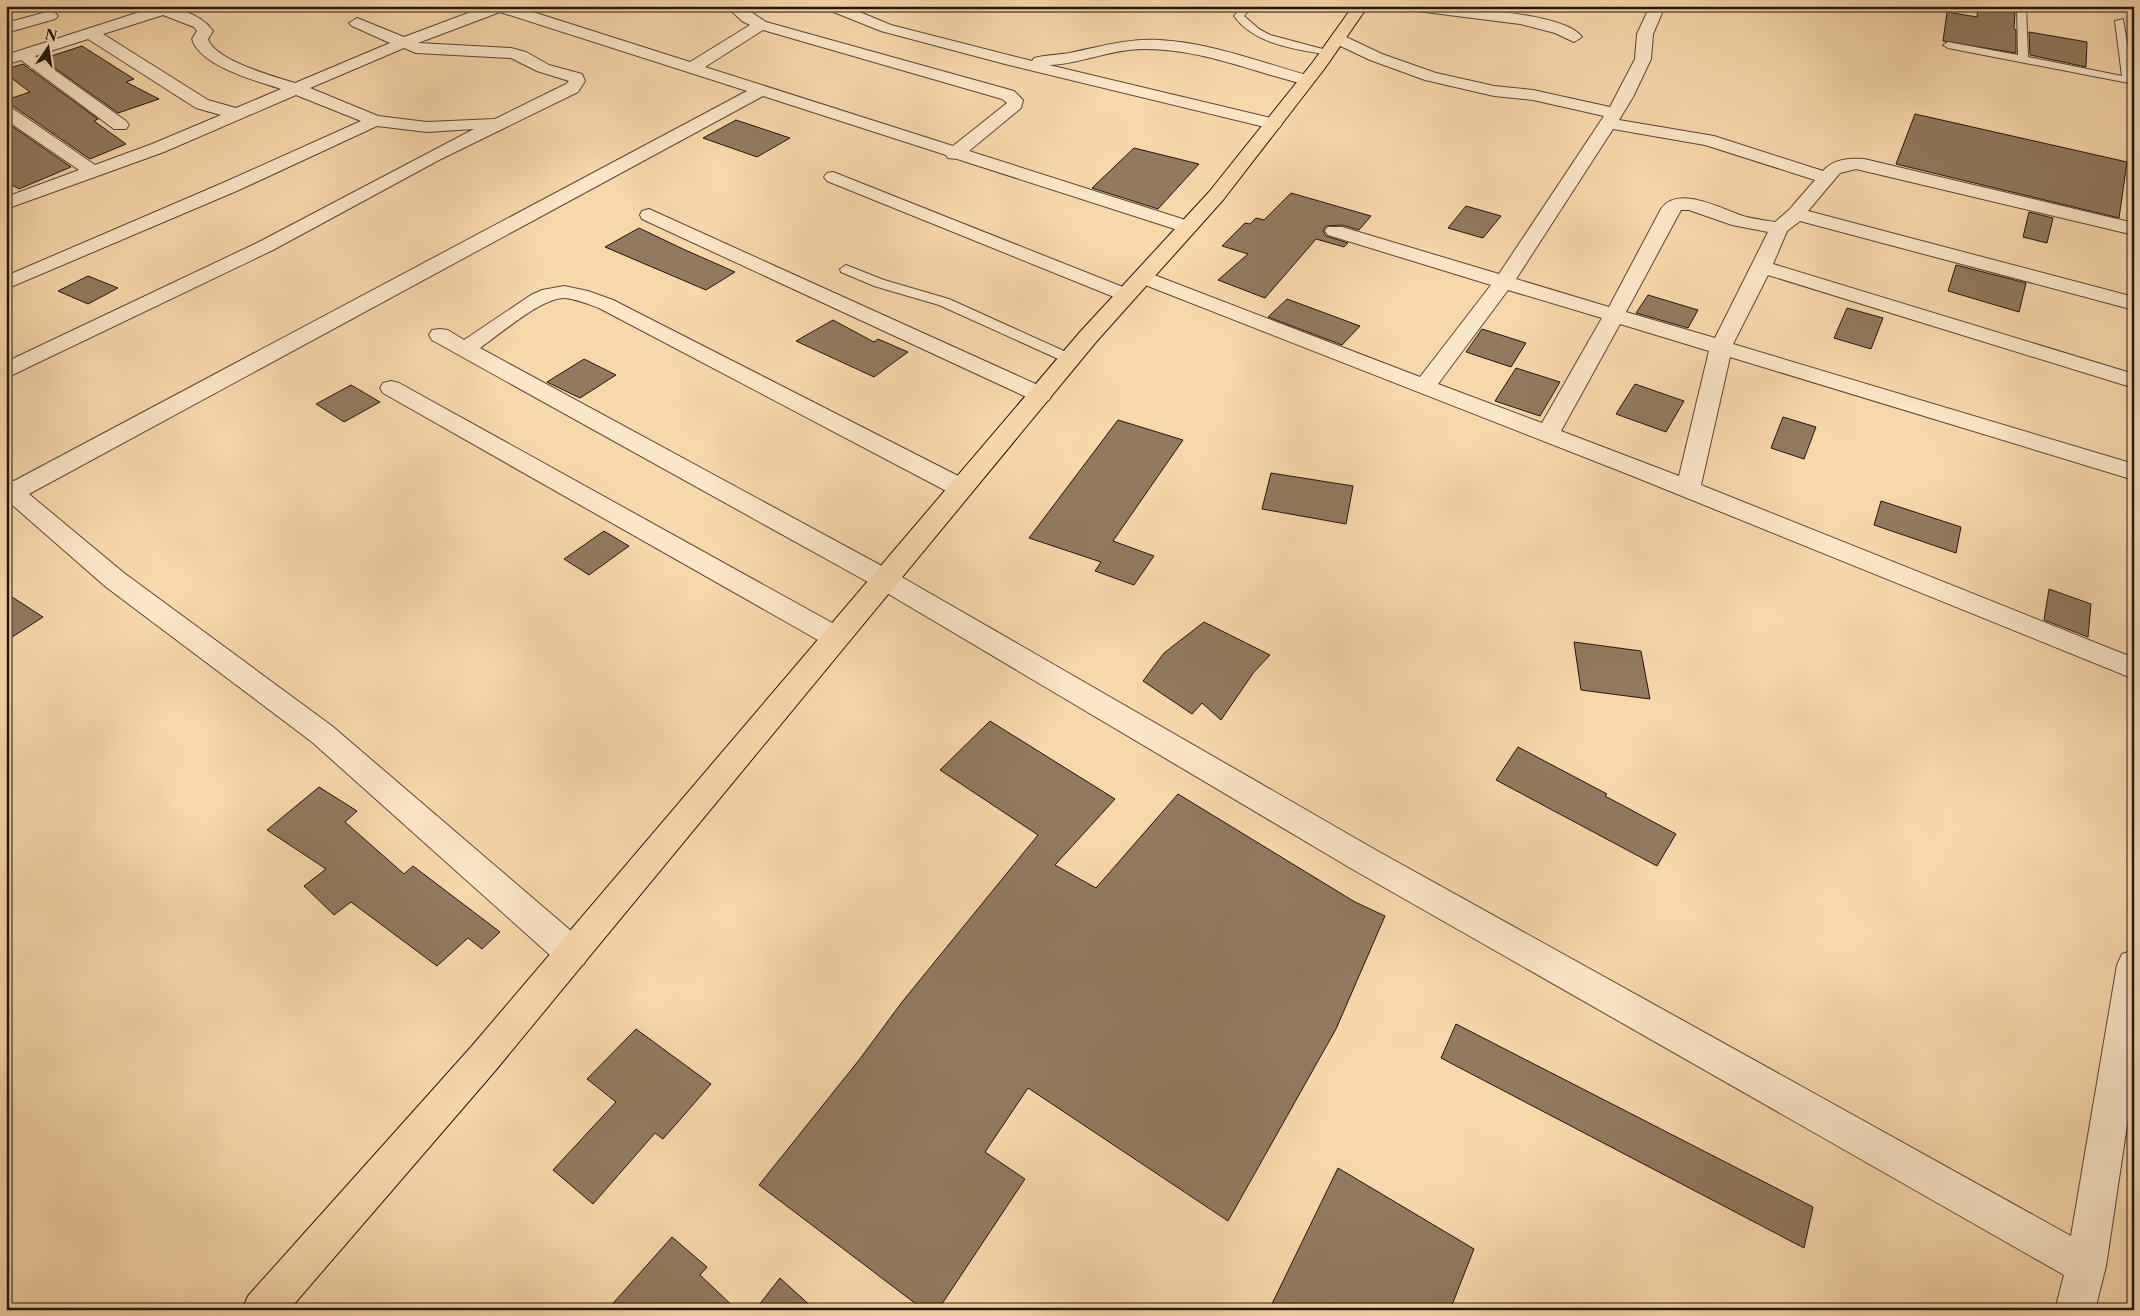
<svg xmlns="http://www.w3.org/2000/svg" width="2140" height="1316" viewBox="0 0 2140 1316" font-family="'Libre Caslon Text',serif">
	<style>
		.building { fill: #917a60; stroke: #23150f }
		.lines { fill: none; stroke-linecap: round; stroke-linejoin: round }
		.lane-casing { stroke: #584636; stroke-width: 2 }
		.street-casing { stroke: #584636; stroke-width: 2 }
		.primary-casing { stroke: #23150f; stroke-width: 2 }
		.lane { fill: #fae6c8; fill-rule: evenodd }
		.street { fill: #fae6c8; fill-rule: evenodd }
		.primary { fill: #f7d8ab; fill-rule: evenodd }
	</style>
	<rect width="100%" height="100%" fill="#f7d8ab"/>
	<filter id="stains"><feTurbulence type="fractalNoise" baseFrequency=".004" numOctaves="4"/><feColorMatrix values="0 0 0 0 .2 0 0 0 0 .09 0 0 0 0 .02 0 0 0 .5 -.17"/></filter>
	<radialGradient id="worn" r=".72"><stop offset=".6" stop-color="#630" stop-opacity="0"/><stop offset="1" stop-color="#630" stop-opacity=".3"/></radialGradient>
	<!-- building -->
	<g class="building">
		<polygon points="1978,6 2015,13 2014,29 2016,30 2016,53 1943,41 1947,12 1977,17"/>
		<polygon points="2029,32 2087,42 2086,67 2030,55"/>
		<polygon points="82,46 134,79 126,82 159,99 118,113 42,59"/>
		<polygon points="23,64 98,119 94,121 126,144 90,159 13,106 6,105 6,100 30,92 6,74 6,69"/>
		<polygon points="1915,114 2127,162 2119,218 1896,164"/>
		<polygon points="736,120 790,138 757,157 703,138"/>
		<polygon points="6,122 71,167 19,189 6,182"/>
		<polygon points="1134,148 1199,164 1158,209 1092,188"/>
		<polygon points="1291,193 1371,216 1359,230 1342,225 1326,226 1323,231 1326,236 1348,243 1344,247 1316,239 1265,298 1218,280 1248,254 1222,246 1245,223 1250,224 1256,218 1264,220"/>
		<polygon points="1466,206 1501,216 1483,238 1448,228"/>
		<polygon points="2029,212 2053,218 2047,243 2023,237"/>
		<polygon points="639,228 683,249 735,272 706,290 605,247"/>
		<polygon points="1956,265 2026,283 2019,312 1948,291"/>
		<polygon points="88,276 118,288 88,304 58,291"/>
		<polygon points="1648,295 1698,310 1688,328 1636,313"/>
		<polygon points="1287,299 1360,326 1342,345 1268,317"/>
		<polygon points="1847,308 1883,318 1871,349 1834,338"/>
		<polygon points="833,320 874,342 878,339 908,352 874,377 796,341"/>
		<polygon points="1482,329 1526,343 1511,367 1466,352"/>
		<polygon points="584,359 616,375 580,398 547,382"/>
		<polygon points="1516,368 1560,382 1540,416 1495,401"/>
		<polygon points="1635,384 1684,401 1666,432 1616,414"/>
		<polygon points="351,385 380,402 344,422 316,404"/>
		<polygon points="1783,417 1816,427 1804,459 1771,448"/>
		<polygon points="1118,420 1183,440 1113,541 1154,556 1134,585 1095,571 1101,562 1029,538"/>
		<polygon points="1271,473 1353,486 1346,524 1262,509"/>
		<polygon points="1881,501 1961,527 1956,553 1874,525"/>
		<polygon points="604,531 629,546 589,575 564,559"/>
		<polygon points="2049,589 2091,604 2088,637 2044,620"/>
		<polygon points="6,593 43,617 6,641"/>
		<polygon points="1204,622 1270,655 1254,672 1221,720 1202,703 1192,714 1143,681 1164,653"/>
		<polygon points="1574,642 1641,651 1650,699 1581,690"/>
		<polygon points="990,721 1115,799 1055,865 1096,888 1178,794 1355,902 1385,916 1336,1029 1228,1221 1028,1088 985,1152 1025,1179 938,1310 924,1310 759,1185 859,1060 902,1002 1038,835 940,770"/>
		<polygon points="1518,747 1607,794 1605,796 1676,834 1657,866 1496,780"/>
		<polygon points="319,787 357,811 345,822 404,874 413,866 500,932 482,949 468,938 437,966 351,902 334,915 304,886 326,869 267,830"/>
		<polygon points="1456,1024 1813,1207 1804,1248 1441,1058"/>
		<polygon points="636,1029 711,1084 663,1139 655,1133 593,1204 553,1170 616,1102 587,1079"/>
		<polygon points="1338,1168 1474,1249 1450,1310 1269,1310"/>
		<polygon points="672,1237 707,1267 700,1275 737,1310 607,1310"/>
		<polygon points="780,1278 815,1310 755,1310"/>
	</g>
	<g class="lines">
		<!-- lane casing -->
		<g class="lane-casing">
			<g id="lane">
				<path d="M1242 6H1252L1244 16 1259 29 1270 35 1334 52 1329 55C1296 49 1255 45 1234 16Z"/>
				<polygon points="2026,6 2028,57 2122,76 2115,21 2123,19 2134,84 1948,48 1943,45 1948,42 2018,55 2017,7"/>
				<polygon points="846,265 884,280 949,299 1075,356 1077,359 1070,363 1065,362 939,305 874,286 841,272 840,269"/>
			</g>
		</g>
		<!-- street casing -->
		<g class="street-casing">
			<g id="street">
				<path d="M147 6C169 6 199 11 213 31L208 39C214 60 275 77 295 83L390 43 352 26 349 23 357 18 404 37 487 6H514L690 62 750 25 742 21 726 6H742L766 22 1014 91 1023 100 1021 108 969 151 1195 223 1198 227 1195 231H1181L957 159 948 158 946 155 763 96 29 494 124 573 332 726 584 942 589 953 584 964 572 968 560 964 312 742 106 587 10 503 6 504V479L14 481 747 91 500 12 418 43 511 48 526 52 549 65 582 74 585 81 578 92 439 160 273 250 6 378V362L259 242 474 129 427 132 377 126 239 190 6 289V276L225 182 361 121 296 95 164 152 6 209V197L79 170 6 120V107L12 108 95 165 152 144 221 115 196 108 88 39 35 56 126 121 129 125 126 129H114L21 60 6 65V55L149 9ZM163 15 194 27 197 31 192 39C200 66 256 81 281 89L236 108 208 100 103 34ZM763 30 1002 99 1007 103 953 146 705 67ZM404 48 416 53 511 58 537 71 569 81 566 84 495 119 427 122 378 116 310 88Z"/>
				<path d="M824 6H845L891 25 1032 61 1034 58C1045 55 1057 55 1069 53 1099 47 1128 38 1160 40 1212 43 1263 63 1313 77L1315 80 1307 85C1253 72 1199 48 1143 49 1111 49 1081 64 1049 65L1279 120 1282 124 1279 128 1273 129 1005 64 881 31 826 9Z"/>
				<path d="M1402 6C1435 6 1563 10 1582 37L1574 42 1555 33 1520 24 1409 10Z"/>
				<path d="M1650 6H1665L1653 34 1651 59 1633 97 1619 120 1714 136 1823 171C1833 159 1849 158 1864 159L2134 223V235L1856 169 1840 173 1808 211 2134 297V310L1800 221 1787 231 1773 264 2134 374V388L1768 275 1733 344 2134 464V480L1730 357 1701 485 2134 658V679L1630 475 1135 281 1132 277 1135 273 1142 271 1149 273 1420 377 1491 285 1328 235 1325 231 1328 227H1342L1499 274 1604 116 1533 100 1494 96 1425 80 1370 60 1332 42 1330 39 1338 34 1344 36 1382 54 1436 73 1494 86 1533 90 1610 107 1635 59 1637 34ZM1613 129 1705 145 1815 180 1789 210 1775 222C1764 220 1751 219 1740 215 1720 208 1677 185 1661 209L1609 307 1516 279ZM1681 210H1689L1732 225 1768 232 1715 338 1626 312ZM1508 290 1602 318 1542 423 1438 384ZM1620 324 1709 351 1679 476 1561 431Z"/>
				<polygon points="50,11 55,13 58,16 55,19 6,33 6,23"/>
				<polygon points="833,172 1133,291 1136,295 1133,299 1126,301 1119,299 827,181 824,177 827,173"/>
				<polygon points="649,209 1049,390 1052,395 1049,400 1041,402 1033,400 642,219 640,215 642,211"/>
				<path d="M564 286 588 291 613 300 970 482 973 488 970 494 961 496 952 494 599 308C588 304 576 299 565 298 542 297 499 335 480 348L893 572 1374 849 2071 1236 2117 965 2122 954 2134 950V1078L2106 1266 2095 1310H2055L2064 1275 1352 869 875 586 457 354 432 340 429 335 432 330 440 329 448 330 464 340 531 295 542 290Z"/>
				<polygon points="391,381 399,383 845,630 849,637 845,644 835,647 825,644 383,393 380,388 383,383"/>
			</g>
		</g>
		<!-- primary casing -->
		<g class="primary-casing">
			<polygon id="primary" points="1353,6 1368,6 1325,68 1223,200 1096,342 495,1071 289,1310 242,1310 248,1296 471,1047 1080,332 1209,192 1313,62"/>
		</g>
		<!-- lane -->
		<use href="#lane" class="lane"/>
		<!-- street -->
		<use href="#street" class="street"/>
		<!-- primary -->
		<use href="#primary" class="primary"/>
	</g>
	<!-- margin -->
	<rect width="2140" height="1316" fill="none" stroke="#f7d8ab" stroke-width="25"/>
	<rect x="8" y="8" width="2125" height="1301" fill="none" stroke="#23150f" stroke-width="2.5"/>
	<rect x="12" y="12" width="2115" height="1291" fill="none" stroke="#23150f"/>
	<!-- north arrow -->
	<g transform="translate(48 48) rotate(13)" stroke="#fae6c8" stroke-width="4" paint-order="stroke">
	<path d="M0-4L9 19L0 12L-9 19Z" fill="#23150f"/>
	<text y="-8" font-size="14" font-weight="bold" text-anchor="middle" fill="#23150f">N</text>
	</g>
	<rect width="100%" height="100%" filter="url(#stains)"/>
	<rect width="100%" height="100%" fill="url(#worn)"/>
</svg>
